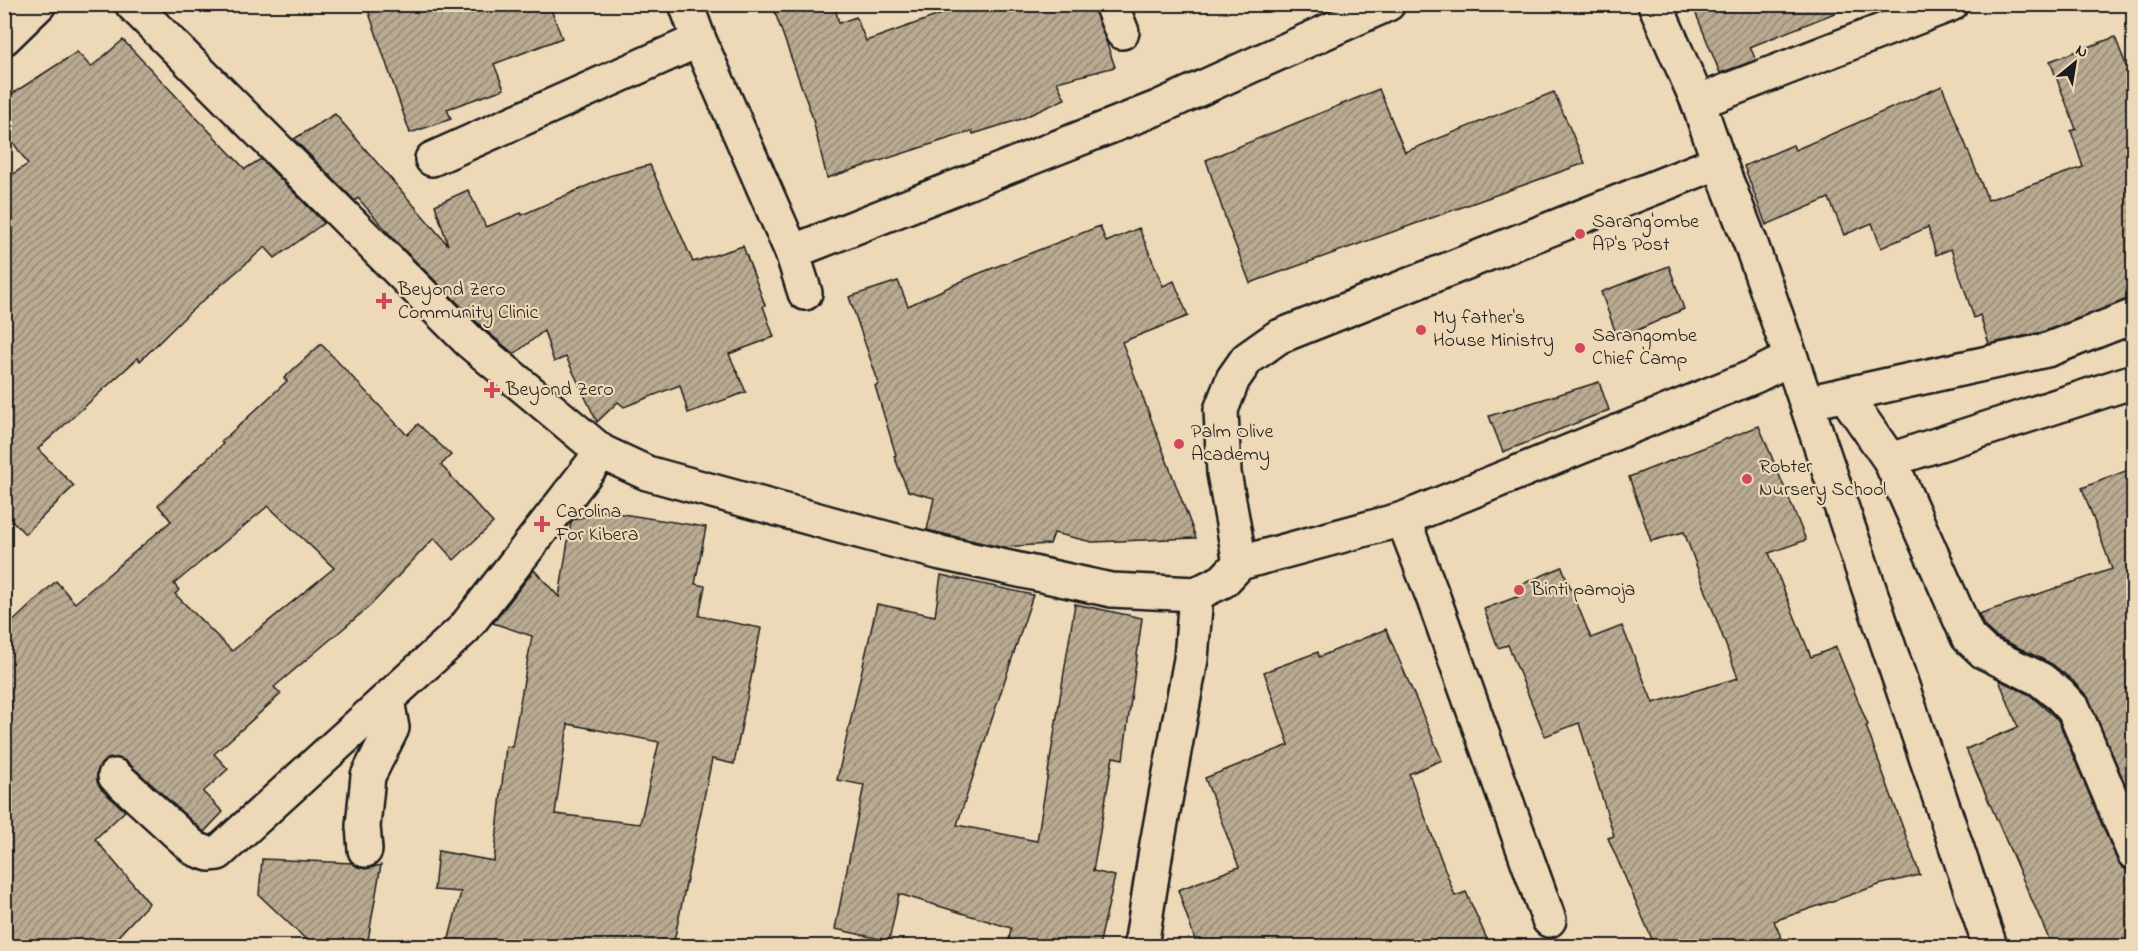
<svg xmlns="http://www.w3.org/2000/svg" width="2138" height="951" viewBox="0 0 2138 951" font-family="'Indie Flower',sans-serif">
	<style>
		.building { fill: url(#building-hatch); stroke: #1c1c1c; stroke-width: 1.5; fill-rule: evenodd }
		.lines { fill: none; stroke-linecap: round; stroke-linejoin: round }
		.minor-casing { stroke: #1c1c1c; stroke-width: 38 }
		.minor { stroke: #edd9b7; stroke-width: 33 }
		.poi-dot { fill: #d1495b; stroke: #edd9b7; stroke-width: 2 }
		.labels { text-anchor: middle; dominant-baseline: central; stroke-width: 4.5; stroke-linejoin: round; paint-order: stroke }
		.poi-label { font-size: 20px; fill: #1c1c1c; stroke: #edd9b7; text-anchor: start }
	</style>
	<defs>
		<pattern id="building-hatch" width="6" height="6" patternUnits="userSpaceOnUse" patternTransform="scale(1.5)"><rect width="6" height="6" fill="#b9aa91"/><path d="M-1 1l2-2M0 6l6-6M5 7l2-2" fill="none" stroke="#968a76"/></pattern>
	</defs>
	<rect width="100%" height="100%" fill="#edd9b7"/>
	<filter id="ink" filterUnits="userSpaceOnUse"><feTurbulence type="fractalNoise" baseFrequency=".0167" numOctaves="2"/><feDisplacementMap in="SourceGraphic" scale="12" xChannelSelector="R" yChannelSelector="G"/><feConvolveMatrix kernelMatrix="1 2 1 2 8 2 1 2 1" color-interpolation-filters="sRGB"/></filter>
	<g filter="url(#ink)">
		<!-- building -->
		<g class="building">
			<polygon points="366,4 549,4 562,38 494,64 504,89 447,109 451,119 410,133"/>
			<polygon points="772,4 834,4 839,23 856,17 866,41 970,4 1093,4 1115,67 1057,82 1065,99 1021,119 973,134 972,131 827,178 812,116"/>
			<polygon points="1692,4 1851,4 1852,6 1750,47 1756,60 1720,73"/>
			<polygon points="2115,37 2133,83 2133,298 2042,332 1989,344 1980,315 1974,318 1951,249 1936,255 1928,227 1881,248 1872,223 1844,235 1829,198 1766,225 1744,166 1793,145 1795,150 1942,86 1988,200 2083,167 2071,131 2076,129 2050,61"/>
			<polygon points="123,40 245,169 261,159 324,223 275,258 265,247 190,312 140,361 138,358 38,449 74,486 25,534 4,512 4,180 28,164 4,129 4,99 77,52 91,67"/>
			<polygon points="1379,89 1405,152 1554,92 1585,163 1250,283 1227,223 1206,160"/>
			<polygon points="335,114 448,245 435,205 468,190 486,227 521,213 522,215 609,176 650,165 693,262 743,246 765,305 763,306 774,337 729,354 746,392 688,413 680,385 624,407 618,402 597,422 566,357 554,362 544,331 514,354 483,328 399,245 358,198 355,201 294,139"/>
			<polygon points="1100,226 1106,242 1139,228 1163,286 1174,281 1188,316 1122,342 1196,538 1092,542 1054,533 1050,544 1000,547 927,530 934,498 908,491 894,456 896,455 875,386 879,384 849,297 898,281 908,306 975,275"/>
			<polygon points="1669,266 1684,309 1618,339 1601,292"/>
			<path d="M321 344 407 435 418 424 451 455 441 465 493 523 454 560 434 538 370 606 274 687 281 694 214 754 228 769 203 792 223 812 204 832 127 762 118 758H110L102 763 97 773V782L102 790 125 811 95 839 149 903 109 946H4V630L56 581 75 603 171 521 158 505 223 444 221 442 287 381 284 378ZM268 506 334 568 232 651 175 594 179 590 174 584Z"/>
			<polygon points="1599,382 1609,410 1503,452 1489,416"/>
			<polygon points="1759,426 1806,540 1769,553 1811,657 1836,647 1868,725 1866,726 1920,875 1882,884 1774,921 1781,937 1758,946 1655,946 1608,838 1614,836 1579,723 1545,736 1508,645 1498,648 1484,609 1522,595 1518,586 1562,567 1591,638 1622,626 1653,703 1738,678 1684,532 1651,541 1629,477"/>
			<polygon points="2133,468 2133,803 2088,697 2072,680 2052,664 1995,636 1984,626 1979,614 2112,569 2082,488"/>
			<path d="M603 511 706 527 695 584 705 586 699 616 761 628 734 764 712 759 673 946H447L461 892 434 890 438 851 494 861 506 746 512 747 532 636 493 623 534 570 559 597 571 522 573 520ZM568 724 659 742 640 824 555 814Z"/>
			<polygon points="941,575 1033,595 957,825 1037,841 1075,604 1142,618 1123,759 1113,757 1093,871 1115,876 1099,946 1008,946 1011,928 899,894 889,941 835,929 864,785 837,780 877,604 935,616"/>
			<polygon points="1386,629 1442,760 1409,774 1455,896 1466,892 1490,946 1197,946 1178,890 1239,867 1205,778 1289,745 1264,672 1318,652 1319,657"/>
			<polygon points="1999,680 2030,695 2058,720 2117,860 2123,868 2133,871 2133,946 2052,946 1966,749 2018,727"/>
			<polygon points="262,859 353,863 358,867 366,869 381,865 367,946 313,946 259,895"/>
		</g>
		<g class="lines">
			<!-- minor casing -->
			<g class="minor-casing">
				<g id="minor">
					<polyline points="132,4 470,342 602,452 647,473 836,525 941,553 1111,590 1196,594 1223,581 1240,563 1403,519 1755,376 1791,358 1752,247 1719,162 1278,337 1247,359 1233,379 1221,410 1224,473 1240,563"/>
					<polyline points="686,4 699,40 792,252 805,293"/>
					<polyline points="1111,4 1122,32"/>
					<polyline points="1655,4 1698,102 1719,162"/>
					<polyline points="4,38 39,4"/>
					<polyline points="1698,102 1951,4"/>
					<polyline points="432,159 699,40"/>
					<polyline points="792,252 1157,108 1388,4"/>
					<polyline points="1791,358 1990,946"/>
					<polyline points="1845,395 1890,460 1968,637 1984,652 2040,679 2060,695 2074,710 2134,853"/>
					<polyline points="1824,399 2047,350 2134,316"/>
					<polyline points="1890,460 2134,381"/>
					<polyline points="1403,519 1433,597 1549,920"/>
					<polyline points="115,776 195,849 209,854 218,853 464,629 602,452"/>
					<polyline points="365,850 363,826 368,776 392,728 387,700"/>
					<polyline points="1141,946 1157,844 1191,659 1196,594"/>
				</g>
			</g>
			<!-- minor -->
			<use href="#minor" class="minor"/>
		</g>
	</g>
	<!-- markers -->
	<g class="poi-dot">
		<circle cx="1580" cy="234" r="6"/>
		<path d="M381 292h6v6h6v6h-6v6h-6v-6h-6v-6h6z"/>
		<circle cx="1421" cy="330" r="6"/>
		<circle cx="1580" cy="348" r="6"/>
		<path d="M489 381h6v6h6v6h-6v6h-6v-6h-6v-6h6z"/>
		<circle cx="1179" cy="444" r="6"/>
		<circle cx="1747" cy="479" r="6"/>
		<path d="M539 515h6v6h6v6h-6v6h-6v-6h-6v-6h6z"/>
		<circle cx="1519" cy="590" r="6"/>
	</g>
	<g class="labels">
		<!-- poi labels -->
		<g class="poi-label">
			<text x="1592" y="222">Sarang'ombe<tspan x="1592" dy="23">AP's Post</tspan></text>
			<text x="398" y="290">Beyond Zero<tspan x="398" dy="23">Community Clinic</tspan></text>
			<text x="1433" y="318">My father's<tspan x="1433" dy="23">House Ministry</tspan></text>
			<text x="1592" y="336">Sarangombe<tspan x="1592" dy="23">Chief Camp</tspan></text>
			<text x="506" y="390">Beyond Zero</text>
			<text x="1191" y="432">Palm Olive<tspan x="1191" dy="23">Academy</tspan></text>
			<text x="1759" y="467">Robter<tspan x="1759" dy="23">Nursery School</tspan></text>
			<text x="556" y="512">Carolina<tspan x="556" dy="23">For Kibera</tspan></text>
			<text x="1531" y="590">Binti pamoja</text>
		</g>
	</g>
	<!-- margin -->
	<rect width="2138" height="951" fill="none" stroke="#edd9b7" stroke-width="24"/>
	<rect x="12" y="12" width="2114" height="927" fill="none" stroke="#1c1c1c" stroke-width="2" filter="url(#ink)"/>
	<!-- north arrow -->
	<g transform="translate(2075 63) rotate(30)" stroke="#edd9b7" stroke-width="4.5" paint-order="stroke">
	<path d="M0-4.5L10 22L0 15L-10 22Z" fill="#1c1c1c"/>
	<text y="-9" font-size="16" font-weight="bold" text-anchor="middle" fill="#1c1c1c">N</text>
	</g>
</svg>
